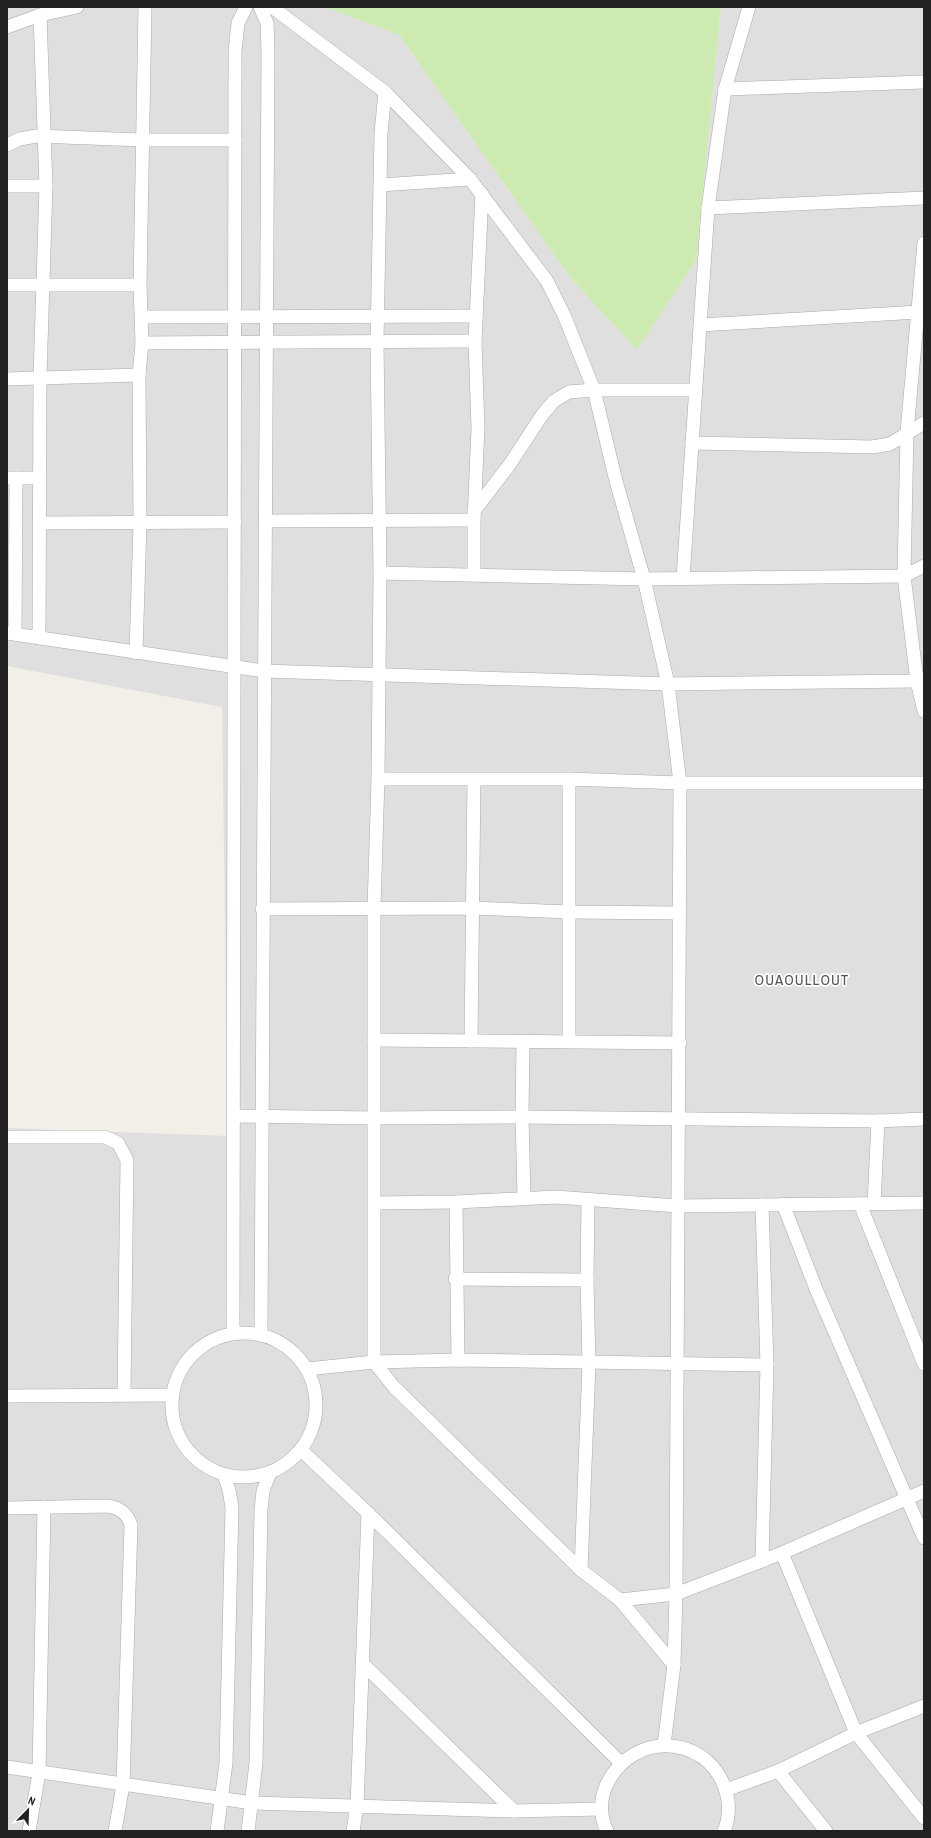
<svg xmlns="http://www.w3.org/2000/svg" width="931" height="1838" viewBox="0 0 931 1838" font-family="'Archivo Narrow',sans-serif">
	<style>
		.residential { fill: #e0dfdf }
		.grass { fill: #cdebb0 }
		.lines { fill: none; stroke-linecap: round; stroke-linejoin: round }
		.street-casing { stroke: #a9a9a9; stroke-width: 14 }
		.street { stroke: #fff; stroke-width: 13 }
		.labels { text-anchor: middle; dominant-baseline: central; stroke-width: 3.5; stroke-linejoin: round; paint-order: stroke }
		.quarter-label { font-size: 15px; letter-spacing: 1px; fill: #555; stroke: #fff }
	</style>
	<rect width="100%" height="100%" fill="#f2efe9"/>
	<!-- residential -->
	<polygon class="residential" points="15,7 325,7 399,35 572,280 637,350 696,260 721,7 924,7 924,1831 7,1831 7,1128 228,1136 222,707 7,666 7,9"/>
	<!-- grass -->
	<polygon class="grass" points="325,7 721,7 696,260 637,350 572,280 399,35"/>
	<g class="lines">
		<!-- street casing -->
		<g class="street-casing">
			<g id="street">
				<polyline points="260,7 267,23 268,52 261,1334"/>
				<polyline points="272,7 385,92 470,179 547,281 564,315 594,390 616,481 644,579 668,684 680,783 676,1594 674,1665 664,1745"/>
				<polyline points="7,27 40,15 77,7"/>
				<polyline points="725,89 924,82"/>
				<polyline points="385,92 381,133 377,341 380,573 378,779 374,908 374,1362 394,1387 581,1570 620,1600 674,1665"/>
				<polyline points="7,145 20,139 36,136 142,140 235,140"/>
				<polyline points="380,185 470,179"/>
				<polyline points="7,186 46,186"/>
				<polyline points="708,208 924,198"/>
				<polyline points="924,243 907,432 904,576 917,681 924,711"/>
				<polyline points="7,285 140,285"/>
				<polyline points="142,317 476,316"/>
				<polyline points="700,325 919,312"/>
				<polyline points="142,343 475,341"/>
				<polyline points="7,379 139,375"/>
				<polyline points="692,443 872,447 890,444 924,423"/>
				<polyline points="7,478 39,478"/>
				<polyline points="474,511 510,464 542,415 554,401 569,392 594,390 695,390"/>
				<polyline points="266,521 474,520"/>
				<polyline points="40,523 235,522"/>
				<polyline points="380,573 644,579 904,576 924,566"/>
				<polyline points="474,574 474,520 478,428 475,341 482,194"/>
				<polyline points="683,578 708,208 725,89 749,7"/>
				<polyline points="7,633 264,671 668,684 917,681 924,678"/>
				<polyline points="15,634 16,478"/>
				<polyline points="39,638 40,377 46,186 40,15"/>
				<polyline points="136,653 140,523 139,375 142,343 140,285 145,7"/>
				<polyline points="378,779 569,779 680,783 924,783"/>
				<polyline points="569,779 569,1041"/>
				<polyline points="262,909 471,908 568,912 680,913"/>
				<polyline points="374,1040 680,1043"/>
				<polyline points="471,1041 474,780"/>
				<polyline points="523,1042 522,1117 524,1198"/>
				<polyline points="234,1116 373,1118 522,1117 878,1121 924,1119"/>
				<polyline points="7,1137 105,1137 118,1143 127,1160 124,1395"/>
				<polyline points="456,1202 458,1360"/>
				<polyline points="375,1203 456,1202 556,1197 677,1206 924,1203"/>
				<polyline points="783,1204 816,1289 924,1538"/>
				<polyline points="860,1204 924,1364"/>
				<polyline points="874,1204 878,1121"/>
				<polyline points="762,1205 767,1365 762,1561"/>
				<polyline points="455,1279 587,1280"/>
				<circle cx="244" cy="1405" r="72"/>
				<polyline points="233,1333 235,51 238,23 246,7"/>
				<polyline points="307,1369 374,1362 458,1360 767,1365"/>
				<polyline points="7,1396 172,1395"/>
				<polyline points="301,1450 368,1513 621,1763"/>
				<path d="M7 1508 108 1506C120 1508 127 1513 131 1525L123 1785 115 1831"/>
				<polyline points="782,1553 856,1733 924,1818"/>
				<polyline points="581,1570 589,1363 587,1280 588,1200"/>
				<polyline points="620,1600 676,1594 782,1553 924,1491"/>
				<polyline points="363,1664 514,1811"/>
				<polyline points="7,1767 252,1803 514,1811 601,1809"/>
				<polyline points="778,1771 826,1831"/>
				<polyline points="726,1790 778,1771 856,1733 924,1706"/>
				<polyline points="29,1831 39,1773 44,1507"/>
				<polyline points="217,1831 226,1763 232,1507 229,1490 224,1475"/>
				<polyline points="248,1831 256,1763 261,1510 263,1491 270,1473"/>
				<polyline points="353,1831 357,1806 368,1513"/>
				<path d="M607 1831C600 1818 600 1799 606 1786 633 1726 718 1735 728 1801 729 1811 728 1822 724 1831"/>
			</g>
		</g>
		<!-- street -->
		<use href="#street" class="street"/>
	</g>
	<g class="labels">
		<!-- quarter labels -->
		<g class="quarter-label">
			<text x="802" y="979">OUAOULLOUT</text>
		</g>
	</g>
	<!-- border -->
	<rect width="931" height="1838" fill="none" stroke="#222222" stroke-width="16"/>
	<!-- north arrow -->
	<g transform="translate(28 1810) rotate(23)" stroke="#ffffff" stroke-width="3" paint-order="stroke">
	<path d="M0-3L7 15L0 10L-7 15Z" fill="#222222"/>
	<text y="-6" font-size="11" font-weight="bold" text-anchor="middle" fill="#222222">N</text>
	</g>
</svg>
